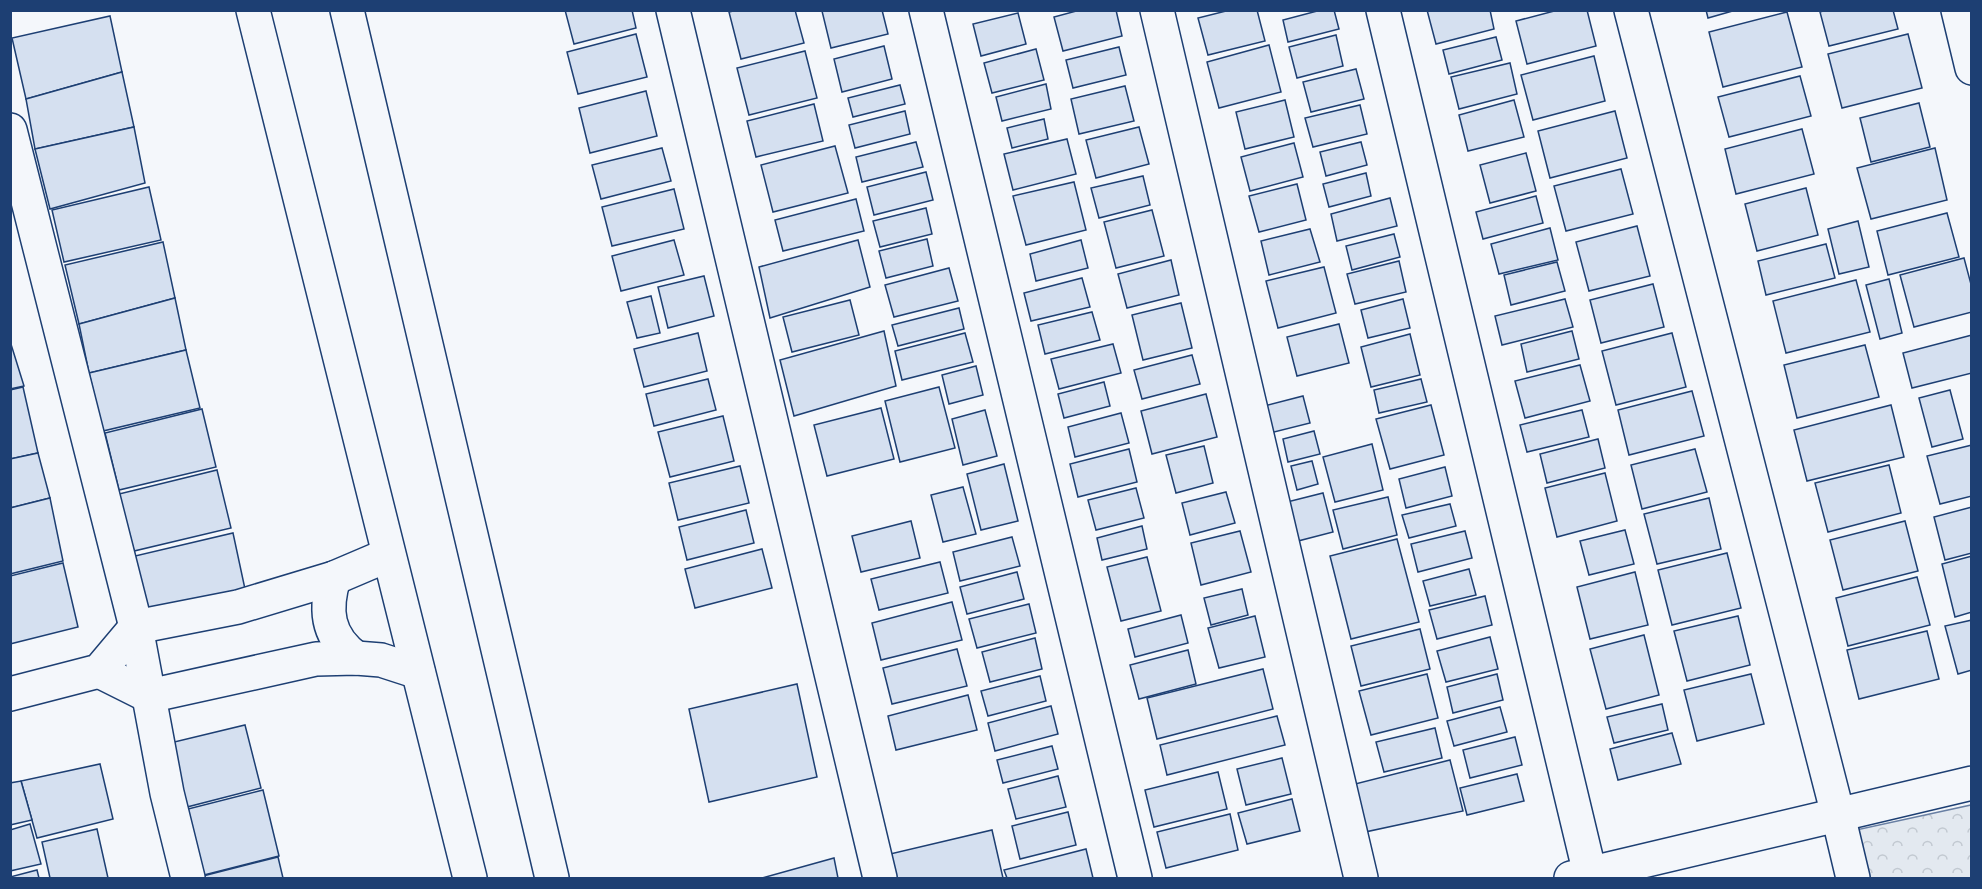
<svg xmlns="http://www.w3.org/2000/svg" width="1982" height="889" viewBox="0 0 1982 889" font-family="'Work Sans',sans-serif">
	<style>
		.park { fill: url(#park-crowns); stroke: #687fa3; stroke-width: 1.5 }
		.building { fill: #d5e0f0; stroke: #1d3f73; stroke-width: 1.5 }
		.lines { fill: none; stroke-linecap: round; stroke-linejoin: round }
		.minor-casing { stroke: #1d3f73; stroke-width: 36 }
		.minor { stroke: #f4f7fb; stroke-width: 33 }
	</style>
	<defs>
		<pattern id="park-crowns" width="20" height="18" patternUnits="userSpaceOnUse" patternTransform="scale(1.5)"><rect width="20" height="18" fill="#e3e9f0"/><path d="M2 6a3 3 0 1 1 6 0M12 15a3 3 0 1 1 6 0" fill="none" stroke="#c2c9d1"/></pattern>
	</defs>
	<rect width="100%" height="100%" fill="#f4f7fb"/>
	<!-- park -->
	<polygon class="park" points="1971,805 1971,878 1867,878 1856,830"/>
	<!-- building -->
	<g class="building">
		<polygon points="565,10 632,10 636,28 574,44"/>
		<polygon points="737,10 795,10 804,43 741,59 729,12"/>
		<polygon points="882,10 888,34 831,48 822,11"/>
		<polygon points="1080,10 1116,10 1122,36 1063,51 1054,17"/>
		<polygon points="1230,10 1257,10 1265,41 1208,55 1198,18"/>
		<polygon points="1321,10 1334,10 1339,29 1288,42 1283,20"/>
		<polygon points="1427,10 1490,10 1494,29 1436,44"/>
		<polygon points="1558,10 1587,10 1596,46 1527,64 1516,21"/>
		<polygon points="1706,10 1736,10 1708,18"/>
		<polygon points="1826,10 1893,10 1898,29 1829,46 1820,12"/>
		<polygon points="1787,12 1802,67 1723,87 1709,32"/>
		<polygon points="1018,13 1026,44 981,56 973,24"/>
		<polygon points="110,16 122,72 26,99 12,38"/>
		<polygon points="636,34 647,77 578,94 567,52"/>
		<polygon points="1908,34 1922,88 1842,108 1828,54"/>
		<polygon points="1336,35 1343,66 1297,78 1289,47"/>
		<polygon points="1496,37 1502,60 1449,74 1443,50"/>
		<polygon points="1269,45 1281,92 1219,108 1207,62"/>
		<polygon points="884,46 892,79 842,92 834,59"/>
		<polygon points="1119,47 1126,75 1073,88 1066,60"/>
		<polygon points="1036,49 1044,80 992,93 984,63"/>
		<polygon points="805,51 817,98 749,115 737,68"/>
		<polygon points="1594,56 1605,101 1533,120 1521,75"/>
		<polygon points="1510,63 1517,94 1459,109 1451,77"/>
		<polygon points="1356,69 1364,99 1311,112 1303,82"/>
		<polygon points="122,72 134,127 35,149 26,99"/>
		<polygon points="1800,76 1811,116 1729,137 1718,97"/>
		<polygon points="1046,84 1051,109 1002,121 996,97"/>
		<polygon points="900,85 905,104 853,117 848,98"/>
		<polygon points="1125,86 1134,121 1079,134 1071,99"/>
		<polygon points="646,91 657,136 590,153 579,108"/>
		<polygon points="1285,100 1294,137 1245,149 1236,112"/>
		<polygon points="1514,100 1524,137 1468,151 1459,115"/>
		<polygon points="1919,103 1930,147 1871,162 1860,118"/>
		<polygon points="814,104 823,141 756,157 747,121"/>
		<polygon points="1360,105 1367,134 1313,147 1305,118"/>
		<polygon points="905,111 910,134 855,148 849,125"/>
		<polygon points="1615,111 1627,158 1550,178 1538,131"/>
		<polygon points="1044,119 1048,139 1012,148 1007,128"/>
		<polygon points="134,127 145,183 50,209 35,149"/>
		<polygon points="1139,127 1149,164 1096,178 1086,140"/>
		<polygon points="1802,129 1814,174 1736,194 1725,149"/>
		<polygon points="1067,139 1076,174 1013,190 1004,154"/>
		<polygon points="916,142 923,167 862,182 856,157"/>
		<polygon points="1361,142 1367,165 1326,176 1320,152"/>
		<polygon points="1294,143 1303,177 1250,191 1241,157"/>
		<polygon points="835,146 848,193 773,212 761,165"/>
		<polygon points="662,148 671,181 601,199 592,165"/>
		<polygon points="1935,148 1947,200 1871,219 1857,168"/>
		<polygon points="1526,153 1536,191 1490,203 1480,165"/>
		<polygon points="1621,169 1633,214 1566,231 1554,186"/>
		<polygon points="926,172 933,200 874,215 867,187"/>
		<polygon points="1366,173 1371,196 1329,207 1323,184"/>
		<polygon points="1143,176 1150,205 1099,218 1091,188"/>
		<polygon points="1074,182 1086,230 1026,245 1013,196"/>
		<polygon points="1297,184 1306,220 1259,232 1249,196"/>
		<polygon points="149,187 161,240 64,262 52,210"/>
		<polygon points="1806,188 1818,235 1757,251 1745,204"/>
		<polygon points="674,189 684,229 612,246 602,207"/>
		<polygon points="1536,196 1543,223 1483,239 1476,212"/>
		<polygon points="1390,198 1397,226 1337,241 1331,214"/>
		<polygon points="856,199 864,231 783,251 775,220"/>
		<polygon points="926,208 932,234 880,247 873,221"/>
		<polygon points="1152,210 1164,256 1116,268 1104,222"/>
		<polygon points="1947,213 1959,257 1888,275 1877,231"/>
		<polygon points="1858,221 1869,267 1839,274 1828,229"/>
		<polygon points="1637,226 1650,276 1589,291 1576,242"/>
		<polygon points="1550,228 1558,260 1499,274 1491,244"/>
		<polygon points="1310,229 1320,262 1269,275 1261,241"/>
		<polygon points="1394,234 1400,257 1352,270 1346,246"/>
		<polygon points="927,239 933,266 886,278 879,251"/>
		<polygon points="674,240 684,275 621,291 612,256"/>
		<polygon points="858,240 870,287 770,318 759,267"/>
		<polygon points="1081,240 1088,268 1036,281 1030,254"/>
		<polygon points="163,242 175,298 79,324 65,265"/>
		<polygon points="1826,244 1835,278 1766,295 1758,261"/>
		<polygon points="1964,258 1972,288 1972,312 1914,327 1900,275"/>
		<polygon points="1171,260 1179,295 1127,308 1118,274"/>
		<polygon points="1399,261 1406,292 1355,304 1347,274"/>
		<polygon points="1557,262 1565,291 1511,305 1504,275"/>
		<polygon points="1324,267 1336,313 1278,328 1266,281"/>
		<polygon points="949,268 958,301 894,317 885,285"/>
		<polygon points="704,276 714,316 668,328 658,287"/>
		<polygon points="1082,278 1090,307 1031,321 1024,293"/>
		<polygon points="1889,279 1902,333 1880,339 1866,285"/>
		<polygon points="1856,280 1870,332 1786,353 1773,301"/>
		<polygon points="1653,284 1664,327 1601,343 1590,300"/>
		<polygon points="651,296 660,333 637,338 627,302"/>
		<polygon points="175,298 186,350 89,373 79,324"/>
		<polygon points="1403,299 1410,328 1368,338 1361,310"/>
		<polygon points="1565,299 1573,327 1502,345 1495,316"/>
		<polygon points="850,300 859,335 792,352 783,317"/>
		<polygon points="1181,303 1192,348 1143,360 1132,315"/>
		<polygon points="959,308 964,329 898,346 892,325"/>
		<polygon points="1092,312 1100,340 1045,354 1038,325"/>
		<polygon points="1339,324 1349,363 1297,376 1287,337"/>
		<polygon points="884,331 896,386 794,416 780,360"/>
		<polygon points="1572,331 1579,359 1527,372 1521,344"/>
		<polygon points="698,333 707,371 644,387 634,349"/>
		<polygon points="965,333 973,362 902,380 895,351"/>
		<polygon points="1672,333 1686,387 1616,405 1602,351"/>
		<polygon points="1410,334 1420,375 1371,387 1361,347"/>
		<polygon points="1972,335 1972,373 1912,388 1903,353"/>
		<polygon points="10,341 24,386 10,389"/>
		<polygon points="1113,344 1121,373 1059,389 1051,359"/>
		<polygon points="1865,345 1879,397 1797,418 1784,365"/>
		<polygon points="186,350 200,408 103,431 89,373"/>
		<polygon points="1192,355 1200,384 1142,399 1134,370"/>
		<polygon points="1580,365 1590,401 1525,418 1515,381"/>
		<polygon points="976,366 983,395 949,404 942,375"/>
		<polygon points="708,379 716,410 654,426 646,394"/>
		<polygon points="1421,379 1427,402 1379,413 1374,390"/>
		<polygon points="1104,382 1110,406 1064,418 1058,394"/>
		<polygon points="23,387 38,453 10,459 10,390"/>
		<polygon points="939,387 955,448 900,462 885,401"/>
		<polygon points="1950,390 1963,439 1932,447 1919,398"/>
		<polygon points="1692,391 1704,436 1629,455 1618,410"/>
		<polygon points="1206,394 1217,437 1152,454 1141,411"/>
		<polygon points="1303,396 1310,423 1270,433 1264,406"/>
		<polygon points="1431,405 1444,455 1390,469 1376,419"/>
		<polygon points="1891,405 1904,457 1807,481 1794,430"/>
		<polygon points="881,408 894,459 827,476 814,425"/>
		<polygon points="202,409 216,467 119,490 105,433"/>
		<polygon points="985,410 997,456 963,465 952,419"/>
		<polygon points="1582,410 1589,437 1527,452 1520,425"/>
		<polygon points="1121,413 1129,443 1075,457 1068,427"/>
		<polygon points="723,416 734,461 670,477 658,432"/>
		<polygon points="1314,431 1320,454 1288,462 1283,439"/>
		<polygon points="1598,439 1605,468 1547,483 1540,454"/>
		<polygon points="1372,444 1383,490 1335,502 1323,457"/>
		<polygon points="1972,445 1972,496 1940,504 1927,456"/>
		<polygon points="1204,446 1213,483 1176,493 1166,455"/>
		<polygon points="1129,449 1137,482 1078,497 1070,464"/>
		<polygon points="1695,449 1707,492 1642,509 1631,465"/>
		<polygon points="38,453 50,498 10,508 10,459"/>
		<polygon points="1312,461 1318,484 1297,490 1291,466"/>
		<polygon points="1004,464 1018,521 981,530 967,474"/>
		<polygon points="1889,465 1901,513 1828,532 1815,483"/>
		<polygon points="740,466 749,503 678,520 669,483"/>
		<polygon points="1445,467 1452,496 1406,508 1399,479"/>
		<polygon points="217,470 231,528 134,551 119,494"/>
		<polygon points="1605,473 1617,521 1557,537 1545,488"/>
		<polygon points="963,487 976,534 943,542 931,495"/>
		<polygon points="1136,488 1144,518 1096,530 1088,500"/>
		<polygon points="1226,492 1235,523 1190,535 1182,503"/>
		<polygon points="1323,493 1333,532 1298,541 1287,502"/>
		<polygon points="1388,497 1397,535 1343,549 1333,510"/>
		<polygon points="50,498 63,561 10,574 10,508"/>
		<polygon points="1709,498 1721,549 1657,564 1644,514"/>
		<polygon points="1450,504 1456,526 1409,538 1402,515"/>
		<polygon points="1972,507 1972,553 1945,560 1934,517"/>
		<polygon points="746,510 754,543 687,560 679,527"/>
		<polygon points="911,521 920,558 861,572 852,536"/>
		<polygon points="1905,521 1918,571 1843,590 1830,540"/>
		<polygon points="1142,526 1147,549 1102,560 1097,538"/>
		<polygon points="1625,530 1634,564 1589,575 1580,541"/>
		<polygon points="1240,531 1251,572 1201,585 1191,543"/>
		<polygon points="1465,531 1472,558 1418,572 1411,544"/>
		<polygon points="233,533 245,589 149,615 135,556"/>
		<polygon points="1012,537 1020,566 960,581 953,552"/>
		<polygon points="1397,539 1419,622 1351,639 1330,556"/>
		<polygon points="762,549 772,588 695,608 685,569"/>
		<polygon points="1727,553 1741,608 1672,625 1658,570"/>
		<polygon points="1972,556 1972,612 1955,617 1942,564"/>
		<polygon points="1147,557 1161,611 1121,621 1107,567"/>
		<polygon points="940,562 948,593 879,610 871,579"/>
		<polygon points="63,563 78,627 10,644 10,576"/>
		<polygon points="1469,569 1476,595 1430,606 1423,581"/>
		<polygon points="1017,572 1024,599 967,614 960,587"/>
		<polygon points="1635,572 1648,625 1590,639 1577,587"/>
		<polygon points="1917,577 1930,625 1848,646 1836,598"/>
		<polygon points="1242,589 1248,615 1211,625 1204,598"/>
		<polygon points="1485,596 1492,625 1437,639 1429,610"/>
		<polygon points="952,602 962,640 881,660 872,623"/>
		<polygon points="1029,604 1036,633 977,648 969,619"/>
		<polygon points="1181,615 1188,643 1135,657 1128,629"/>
		<polygon points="1255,616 1265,657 1219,668 1208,628"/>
		<polygon points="1738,616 1750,665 1687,681 1674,631"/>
		<polygon points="1972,620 1972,670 1958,674 1945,626"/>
		<polygon points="1420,629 1430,669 1361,686 1351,646"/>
		<polygon points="1927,631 1939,679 1859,699 1847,650"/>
		<polygon points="1644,635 1659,695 1606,709 1590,649"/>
		<polygon points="1490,637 1498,669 1446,682 1437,651"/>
		<polygon points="1035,638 1042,669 990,682 982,652"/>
		<polygon points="957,649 967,686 892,704 883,668"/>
		<polygon points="1188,650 1196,684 1139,699 1130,665"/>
		<polygon points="1263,669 1273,709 1157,739 1147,698"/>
		<polygon points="1427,674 1438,718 1371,735 1359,691"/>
		<polygon points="1497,674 1503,700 1453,713 1447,687"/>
		<polygon points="1751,674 1764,724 1697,741 1684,690"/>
		<polygon points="1040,676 1046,701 988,716 981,691"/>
		<polygon points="797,684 817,777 709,802 689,709"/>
		<polygon points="968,695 977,730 896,750 888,716"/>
		<polygon points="1662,704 1668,730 1614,743 1607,717"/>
		<polygon points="1051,706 1058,734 995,751 988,723"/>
		<polygon points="1500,707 1507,732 1454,746 1447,721"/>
		<polygon points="1277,716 1285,745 1167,775 1160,745"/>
		<polygon points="245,725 261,788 187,807 170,743"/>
		<polygon points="1435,728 1442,758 1384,772 1376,742"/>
		<polygon points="1672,733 1681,764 1618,780 1610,749"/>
		<polygon points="1515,737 1522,765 1470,778 1463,750"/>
		<polygon points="1052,746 1058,769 1003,783 997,760"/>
		<polygon points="1282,758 1291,794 1246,805 1237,769"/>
		<polygon points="1450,760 1463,811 1365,832 1355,784"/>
		<polygon points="100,764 113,819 37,838 21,781"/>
		<polygon points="1218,772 1227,809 1154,827 1145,790"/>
		<polygon points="1517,774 1524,801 1467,815 1460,788"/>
		<polygon points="1058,776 1066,807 1016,819 1008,789"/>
		<polygon points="21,781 32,820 10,825 10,783"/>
		<polygon points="263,790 279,856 204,875 188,809"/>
		<polygon points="1292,799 1300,831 1247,844 1238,813"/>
		<polygon points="1068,812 1076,845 1020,859 1012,826"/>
		<polygon points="1230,814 1238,850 1166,868 1157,832"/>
		<polygon points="30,824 41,864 10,871 10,830"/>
		<polygon points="97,829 108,878 50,878 42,842"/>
		<polygon points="992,830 1003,878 895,878 890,854"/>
		<polygon points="1086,849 1093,878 1007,878 1004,870"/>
		<polygon points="278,857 283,878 204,878 203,876"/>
		<polygon points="834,858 838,878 762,878"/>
		<polygon points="37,870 39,878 10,878 10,877"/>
	</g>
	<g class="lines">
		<!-- minor casing -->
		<g class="minor-casing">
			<g id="minor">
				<polyline points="253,10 470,878"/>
				<polyline points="347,10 552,878"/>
				<polyline points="673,10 880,878"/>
				<polyline points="926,10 1135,878"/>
				<polyline points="1157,10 1361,878"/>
				<polyline points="1383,10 1590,874"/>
				<polyline points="1631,10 1838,815 1853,878"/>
				<polyline points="1958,10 1972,68"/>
				<polyline points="10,130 136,627 167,793 188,878"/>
				<path d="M334 578C324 610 327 637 356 658"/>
				<polyline points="99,671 149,696 316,659 356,658 381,660 418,672"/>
				<polyline points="10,694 99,671 136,627 238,607 334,578 388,555"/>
				<polyline points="1571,878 1972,783"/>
			</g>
		</g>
		<!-- minor -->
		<use href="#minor" class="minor"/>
	</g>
	<!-- border -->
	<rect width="1982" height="889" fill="none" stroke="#1d3f73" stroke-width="24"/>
</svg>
